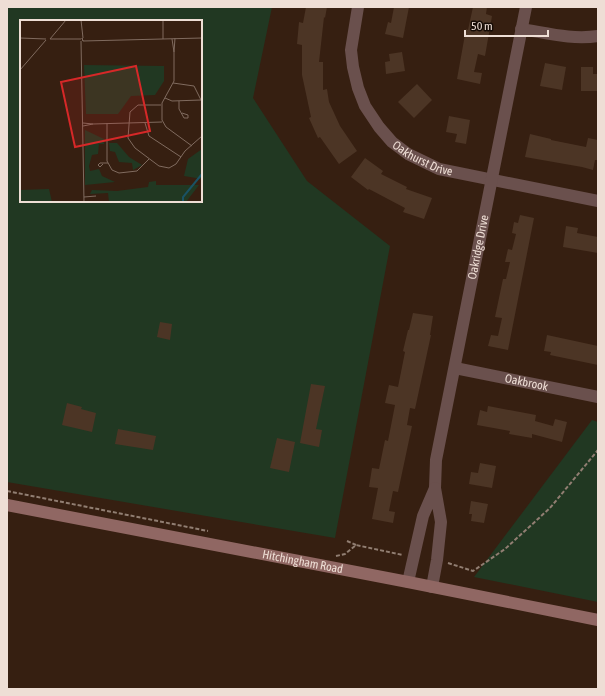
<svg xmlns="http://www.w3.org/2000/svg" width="605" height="696" viewBox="0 0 605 696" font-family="'Asap Condensed',sans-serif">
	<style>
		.green { fill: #213822; fill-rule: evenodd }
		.building { fill: #4c3525 }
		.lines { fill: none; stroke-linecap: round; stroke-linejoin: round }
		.path { stroke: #917e72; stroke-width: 2; stroke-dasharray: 4 2; stroke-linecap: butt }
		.street { stroke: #6a504d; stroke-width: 12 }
		.secondary { stroke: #906763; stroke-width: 12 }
		.labels { text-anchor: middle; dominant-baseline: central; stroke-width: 3; stroke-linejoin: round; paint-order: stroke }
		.street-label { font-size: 12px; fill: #eeded5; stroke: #160c06 }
		.inset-river { fill: none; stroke: #1a5264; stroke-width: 2 }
		.inset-road { fill: none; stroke: #806b5f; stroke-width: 1 }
		.view { fill: #d62828; fill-opacity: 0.15; stroke: #d62828; stroke-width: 2 }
		.inset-edge { fill: none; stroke: #eeded5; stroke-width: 2 }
	</style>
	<rect width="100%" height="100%" fill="#361f11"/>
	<!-- green -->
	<g class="green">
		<path d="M7 7H272L253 98 307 181 390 246 335 538 7 482ZM21 21H201V201H21Z"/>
		<polygon points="592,420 598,422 598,602 474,577"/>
	</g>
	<!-- building -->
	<g class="building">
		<polygon points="306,7 327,7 325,18 324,17 319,62 323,62 323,90 327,89 329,102 340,126 357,151 339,164 320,137 318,138 309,118 311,117 302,75 302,45 297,44 299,22 303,23"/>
		<polygon points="394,7 409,7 403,38 385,34 388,22 391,23"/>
		<polygon points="473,7 487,7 486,14 492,16 485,56 478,54 474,72 482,73 480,84 457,79 466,29 468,30"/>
		<polygon points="402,52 405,71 386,74 385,62 390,61 389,54"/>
		<polygon points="545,63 566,67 562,90 540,86"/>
		<polygon points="581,67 593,67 593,74 598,74 598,91 581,91"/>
		<polygon points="417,84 432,100 414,118 398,102"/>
		<polygon points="449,116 470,120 466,144 455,142 457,134 446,132"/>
		<polygon points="530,134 551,139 551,140 586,147 588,138 598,140 598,160 595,160 593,170 582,167 525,157"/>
		<polygon points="365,158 383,171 381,174 407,187 406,189 432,198 424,219 403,212 405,208 369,189 368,190 351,177"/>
		<polygon points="520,215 534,218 508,350 488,346 491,335 498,336 502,318 495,317 503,279 506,279 510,262 505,262 508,249 512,250 516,234 512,233 514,222 518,223"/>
		<polygon points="566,226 578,228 577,233 598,237 598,253 563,247"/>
		<polygon points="413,313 433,316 430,335 431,335 415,409 410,408 407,425 412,426 398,492 393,491 389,511 395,512 393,523 372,519 378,488 369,487 372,468 379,469 385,440 388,441 395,405 385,403 389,385 398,387 405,352 403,351 408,330 409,330"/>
		<polygon points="160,322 172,324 170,340 157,337"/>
		<polygon points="547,335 598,346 598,365 550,355 551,352 544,351"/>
		<polygon points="311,384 325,386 316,429 322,430 319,447 300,443"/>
		<polygon points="67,403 82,407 81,409 96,413 92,432 62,425"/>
		<polygon points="488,406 536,415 535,421 553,426 555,419 567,422 562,442 532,434 532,438 509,434 510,431 477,425 480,410 487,412"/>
		<polygon points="118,429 156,436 153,450 115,444"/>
		<polygon points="277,438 295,442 289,472 270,468"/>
		<polygon points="480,463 496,466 492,488 469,484 471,472 478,473"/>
		<polygon points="471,501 488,504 484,523 471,521 472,514 469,514"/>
	</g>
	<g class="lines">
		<!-- path -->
		<g class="path">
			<polyline points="7,491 208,531"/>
			<polyline points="347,541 356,545"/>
			<polyline points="336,556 345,554 356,545 403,555"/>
			<polyline points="448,563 473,571 505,549 550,508 598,450"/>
		</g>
		<!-- street -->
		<g class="street">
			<path id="s1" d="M358 7 351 50 353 67 358 88 365 106 379 127 392 142 408 154 439 169 598 201"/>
			<path d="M521 29C547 33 572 40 598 36"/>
			<path id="s2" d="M455 368 598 397"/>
			<path id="s3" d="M435 488 436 460 526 7"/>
			<polyline points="408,582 423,516 435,488 441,522 437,560 432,587"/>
		</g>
		<!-- secondary -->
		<path class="secondary" id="s4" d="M7 505 408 582 598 620"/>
	</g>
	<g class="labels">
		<!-- street labels -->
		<g class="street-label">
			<text stroke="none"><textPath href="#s1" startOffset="182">Oakhurst Drive</textPath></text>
			<text stroke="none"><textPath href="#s3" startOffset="245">Oakridge Drive</textPath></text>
			<text stroke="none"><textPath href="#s2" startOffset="73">Oakbrook</textPath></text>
			<text stroke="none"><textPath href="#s4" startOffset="301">Hitchingham Road</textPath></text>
		</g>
	</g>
	<!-- overview -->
	<g transform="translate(20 20)">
		<rect width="182" height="182" fill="#361f11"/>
		<path d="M64 45 144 46V61L135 75 111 76 98 94H66ZM65 110 84 119V124H79L78 134 72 135 69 146 70 151 79 149 82 156 95 162 65 165ZM89 123H97L109 137 122 145 113 150 112 143 99 142 95 132 90 131ZM182 129V159L164 156 168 139ZM136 161V165H179L166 182H89L88 173 70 174 72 170 97 171 128 167 129 162ZM29 169 32 182H0V170Z" fill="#213822"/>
		<path class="inset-river" d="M163 182V177L182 154"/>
		<path class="inset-road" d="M61 0 63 18M143 0V19M0 18 26 19M30 19H61M30 19 46 0M152 19 154 32 155 18M61 21 64 182M63 21 62 18 63 21 182 18M154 32V61L142 83V100L146 107 172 126M0 50 26 20M153 63 174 66 182 82M145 78 152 81 181 80M159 81V89L164 98H168V95L162 93M141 85H118L110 92 108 118 115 128 139 146 149 148 156 144 165 131 182 116M87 103V141L92 150 99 153 117 151 129 139M125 103 129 116 161 137M73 104 142 102M63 106 73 104 63 103M83 144 80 147 78 145 80 143H88M64 177 76 176"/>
		<path class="view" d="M116 46 130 111 55 127 41 62Z"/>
		<rect width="182" height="182" class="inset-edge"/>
	</g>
	<!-- border -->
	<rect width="605" height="696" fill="none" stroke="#eeded5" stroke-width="16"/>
	<!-- scale -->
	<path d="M465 30v6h83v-6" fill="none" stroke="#eeded5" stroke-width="2"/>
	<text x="471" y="30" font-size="12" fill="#eeded5" stroke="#160c06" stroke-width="3" paint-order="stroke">50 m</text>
</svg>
